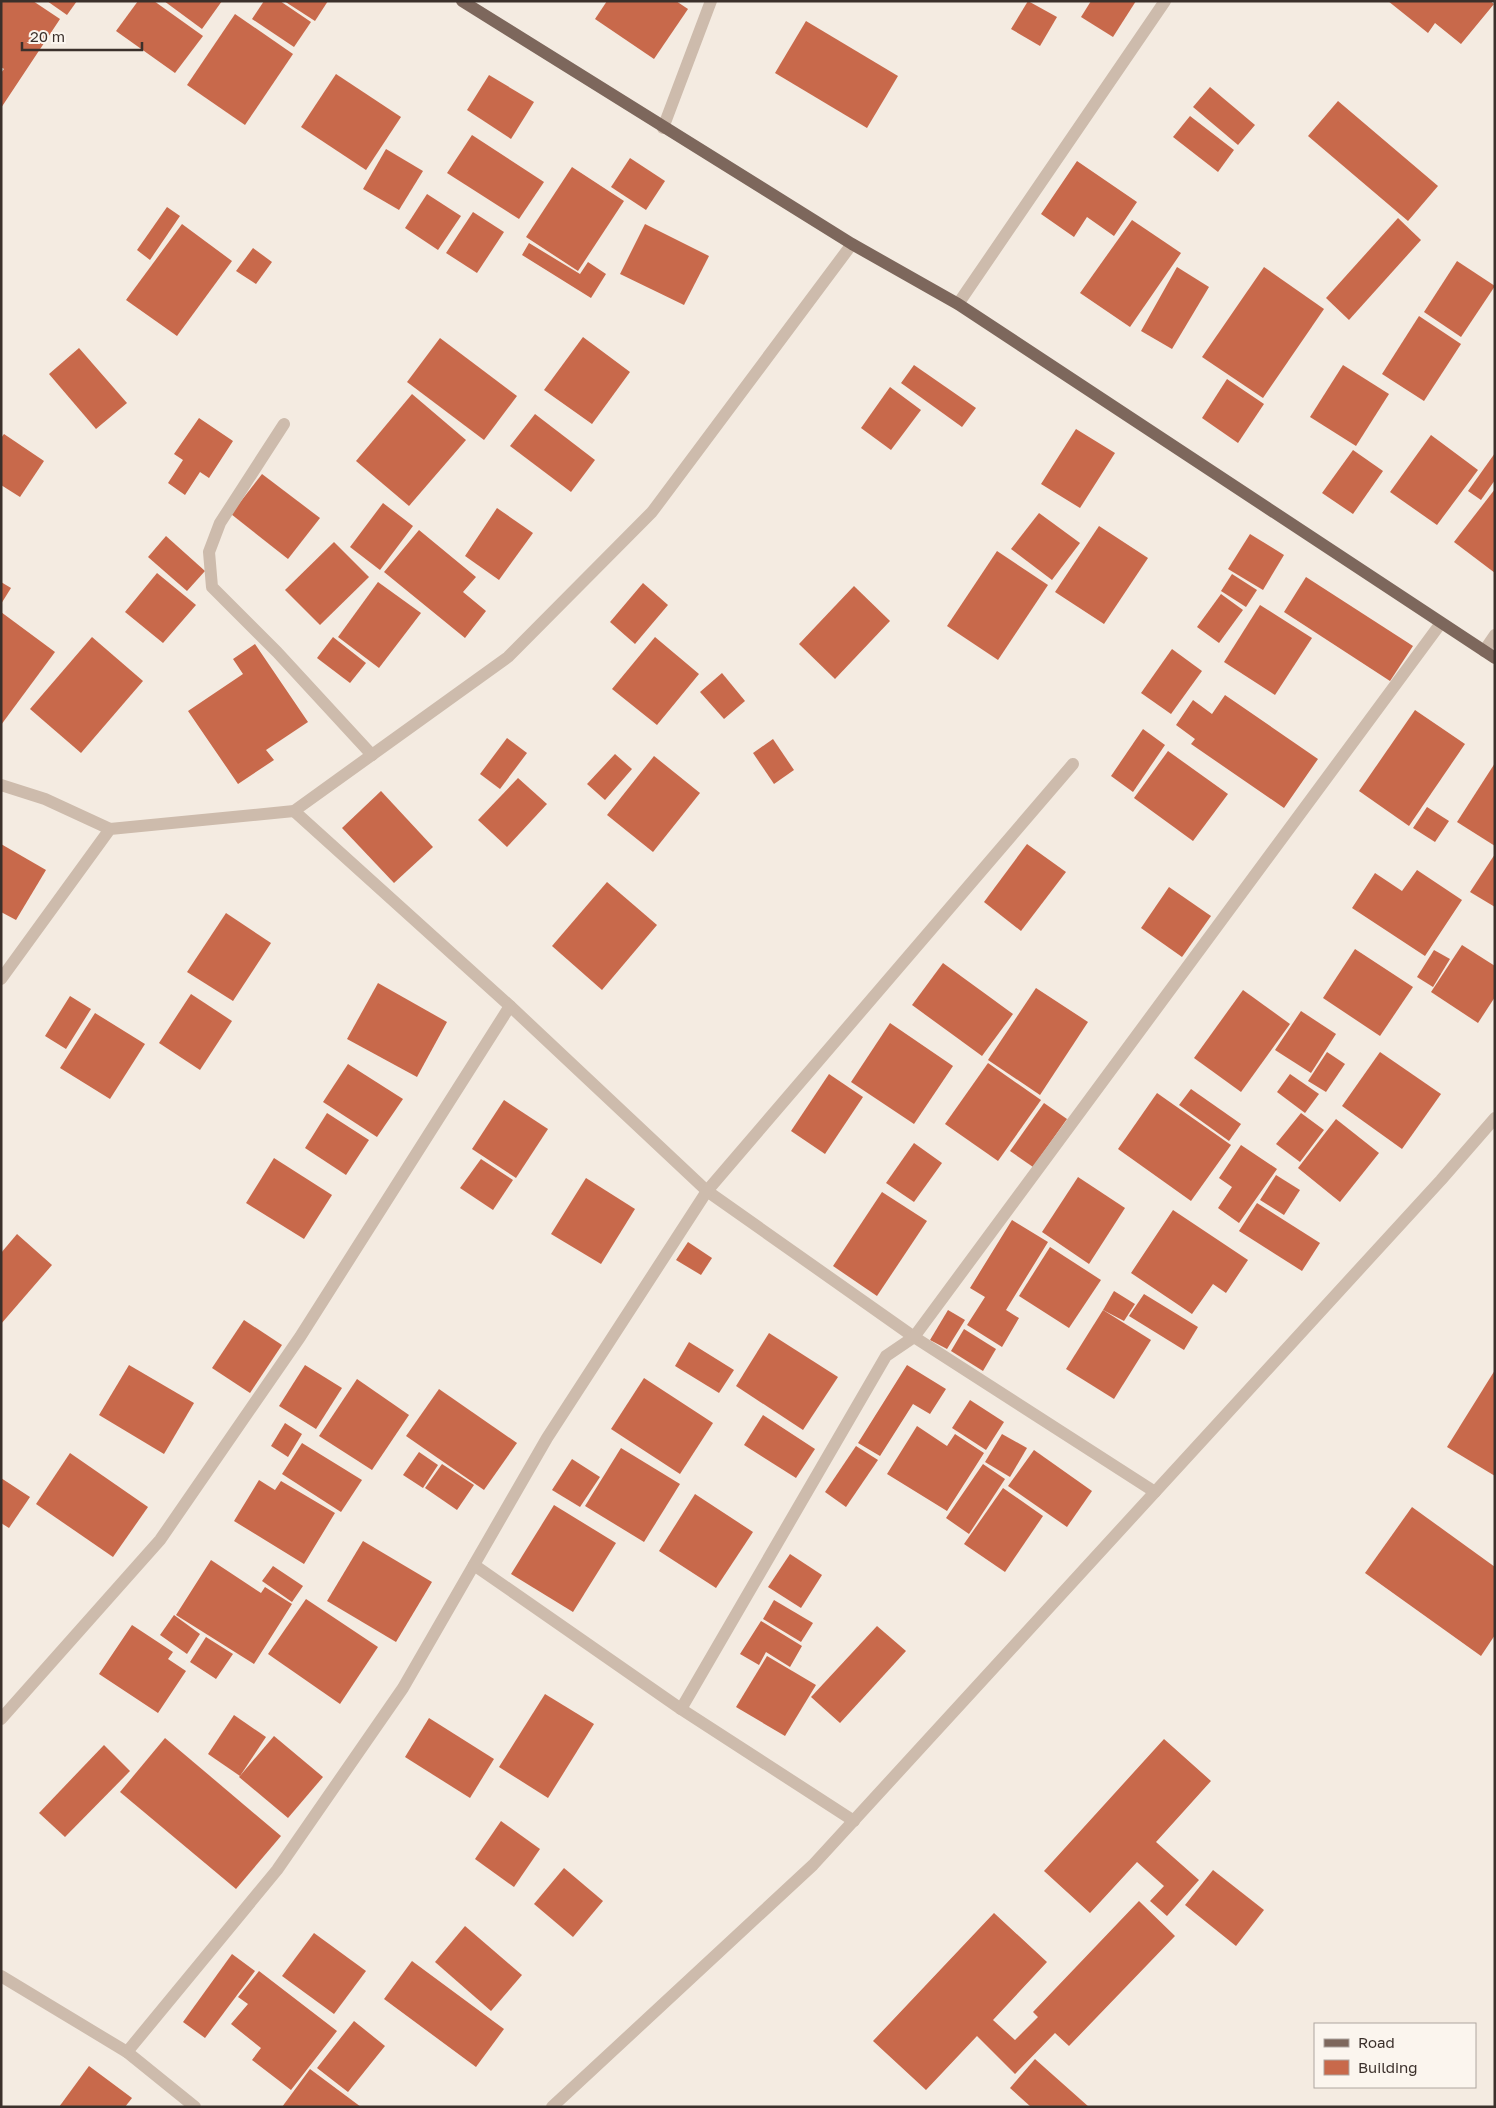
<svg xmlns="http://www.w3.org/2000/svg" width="1496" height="2108" viewBox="0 0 1496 2108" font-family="'Golos Text',sans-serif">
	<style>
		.building { fill: #c8694b }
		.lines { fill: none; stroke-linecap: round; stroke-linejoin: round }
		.minor { stroke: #cdbbac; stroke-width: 12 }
		.major { stroke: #7d675c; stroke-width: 12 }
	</style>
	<rect width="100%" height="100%" fill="#f4ebe1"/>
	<!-- building -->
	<g class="building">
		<polygon points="1,1 33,1 60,19 1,108 1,73 4,69 1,67"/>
		<polygon points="47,1 77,1 67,15"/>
		<polygon points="138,1 154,1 203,36 175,73 116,31"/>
		<polygon points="164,1 222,1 202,29"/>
		<polygon points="264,1 280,1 311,22 294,47 252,19"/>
		<polygon points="284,1 328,1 315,21"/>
		<polygon points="607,1 676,1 688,9 654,59 595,19"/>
		<polygon points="1028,1 1057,17 1040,46 1011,29"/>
		<polygon points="1091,1 1136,1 1113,37 1081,17"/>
		<polygon points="1388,1 1490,1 1494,4 1461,44 1435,23 1428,33"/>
		<polygon points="235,14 293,54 245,125 187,85"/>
		<polygon points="806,21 898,76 867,128 775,73"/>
		<polygon points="336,74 401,117 366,170 301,127"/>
		<polygon points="489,75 534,102 511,139 467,110"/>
		<polygon points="1210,87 1255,125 1238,145 1193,107"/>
		<polygon points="1338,101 1438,186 1408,221 1308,136"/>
		<polygon points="1190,116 1234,150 1218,172 1173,137"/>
		<polygon points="472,135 544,182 519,219 447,173"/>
		<polygon points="386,149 423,171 399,210 363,189"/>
		<polygon points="630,158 665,181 646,210 611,187"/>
		<polygon points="1077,161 1137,202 1114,236 1087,217 1074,237 1041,214"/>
		<polygon points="572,167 624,201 578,271 526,237"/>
		<polygon points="427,194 461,216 438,250 405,228"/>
		<polygon points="167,207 180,216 150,260 137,250"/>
		<polygon points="473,212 504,232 477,273 446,253"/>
		<polygon points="1398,218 1421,240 1349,320 1326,298"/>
		<polygon points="1132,220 1181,253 1130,327 1080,293"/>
		<polygon points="182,224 232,261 177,336 126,300"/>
		<polygon points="645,224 709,256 684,305 620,274"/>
		<polygon points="529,243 580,274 588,262 606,274 591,298 522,255"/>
		<polygon points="253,248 272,262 256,284 236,271"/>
		<polygon points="1457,261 1495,286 1461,337 1424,312"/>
		<polygon points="1177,267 1209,287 1172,349 1141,331"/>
		<polygon points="1264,267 1324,309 1263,398 1202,357"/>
		<polygon points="1419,316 1461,344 1424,401 1382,374"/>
		<polygon points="583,337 630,372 592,424 544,390"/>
		<polygon points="440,338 517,396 484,440 407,382"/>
		<polygon points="79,348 127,403 96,429 49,374"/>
		<polygon points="914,365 976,408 962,427 901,383"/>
		<polygon points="1343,365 1389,394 1356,446 1310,417"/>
		<polygon points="1227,379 1264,404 1238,443 1202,418"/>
		<polygon points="890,387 921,410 891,450 861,428"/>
		<polygon points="412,394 466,440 409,506 356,461"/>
		<polygon points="535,414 595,460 571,492 510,446"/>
		<polygon points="199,418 233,441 209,478 200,472 185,495 168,483 183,460 174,454"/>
		<polygon points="1076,429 1115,453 1080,508 1041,484"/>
		<polygon points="4,434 44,461 20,497 1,485 1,438"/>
		<polygon points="1431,435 1478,470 1437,525 1390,492"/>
		<polygon points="1353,450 1383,471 1353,514 1322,493"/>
		<polygon points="1495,453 1495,480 1481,500 1468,491"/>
		<polygon points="262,474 320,518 288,559 231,514"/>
		<polygon points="1495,489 1495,573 1454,542"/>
		<polygon points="383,503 413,526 380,570 350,547"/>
		<polygon points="497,508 533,533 499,580 465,556"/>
		<polygon points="1039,513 1080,543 1052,580 1011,549"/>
		<polygon points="1099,526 1148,558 1104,624 1055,592"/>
		<polygon points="419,530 476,577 463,592 486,611 465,638 384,572"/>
		<polygon points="1250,534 1284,555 1263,590 1228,569"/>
		<polygon points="166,536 205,571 187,591 148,557"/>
		<polygon points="334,542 369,577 320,625 285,590"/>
		<polygon points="997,551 1048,585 998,660 947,626"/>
		<polygon points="157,573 196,605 163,643 125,612"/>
		<polygon points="1232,574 1257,590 1246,607 1221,591"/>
		<polygon points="1306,577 1413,646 1390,681 1284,612"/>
		<polygon points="1,582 11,588 1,604"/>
		<polygon points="378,582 421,613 379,668 338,637"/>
		<polygon points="643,583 668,605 635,644 610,622"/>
		<polygon points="854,586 890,621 835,679 799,644"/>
		<polygon points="1221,594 1243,610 1219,643 1197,627"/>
		<polygon points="1260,605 1312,638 1275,695 1224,662"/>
		<polygon points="1,612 55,652 1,725"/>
		<polygon points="92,637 143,681 81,753 30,709"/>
		<polygon points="333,637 366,663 350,683 317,658"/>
		<polygon points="655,637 699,674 657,725 612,689"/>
		<polygon points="255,644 308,722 266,750 274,760 238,784 188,711 243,674 233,659"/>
		<polygon points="1172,649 1202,671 1171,714 1141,693"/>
		<polygon points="722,673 745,701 724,719 700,692"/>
		<polygon points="1225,695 1318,759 1284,808 1191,744 1195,739 1176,725 1193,700 1212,714"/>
		<polygon points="1415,710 1465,744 1409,826 1359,791"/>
		<polygon points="1143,729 1165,745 1133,792 1111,776"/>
		<polygon points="507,738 527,753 500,789 480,774"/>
		<polygon points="773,739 794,770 774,784 753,753"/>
		<polygon points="1168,751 1228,794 1193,841 1134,798"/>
		<polygon points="615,754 632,769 605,800 587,784"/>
		<polygon points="654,756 700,793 653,852 607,815"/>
		<polygon points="1495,763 1495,846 1457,822"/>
		<polygon points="518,778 547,804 507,847 478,820"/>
		<polygon points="381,791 433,847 394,883 342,828"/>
		<polygon points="1427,807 1449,821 1435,842 1413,828"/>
		<polygon points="1,844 46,870 16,920 1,912"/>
		<polygon points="1027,844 1066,872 1021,931 984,902"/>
		<polygon points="1495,854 1495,907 1470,892"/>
		<polygon points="1417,870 1462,900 1425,956 1352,908 1375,873 1402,891"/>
		<polygon points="607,882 657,925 602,990 552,946"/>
		<polygon points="1169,887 1211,916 1182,957 1141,928"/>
		<polygon points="226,913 271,943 233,1001 187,972"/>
		<polygon points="1462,945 1495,966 1495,997 1478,1023 1431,992"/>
		<polygon points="1355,949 1413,987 1380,1036 1323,998"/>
		<polygon points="1434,950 1450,959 1433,987 1417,977"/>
		<polygon points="943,963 1013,1014 982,1056 912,1005"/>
		<polygon points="378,983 447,1022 417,1077 347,1039"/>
		<polygon points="1036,988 1088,1022 1040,1095 988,1060"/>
		<polygon points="1243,990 1290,1024 1241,1092 1194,1058"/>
		<polygon points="191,994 232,1021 200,1070 159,1043"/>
		<polygon points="70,996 91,1009 66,1049 45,1036"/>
		<polygon points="1301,1011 1336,1034 1311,1073 1275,1050"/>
		<polygon points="95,1013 145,1044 110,1099 60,1068"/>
		<polygon points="890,1023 953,1066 914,1124 851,1082"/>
		<polygon points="1327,1052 1345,1064 1326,1092 1308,1081"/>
		<polygon points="1380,1052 1441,1094 1402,1149 1342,1106"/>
		<polygon points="988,1063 1041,1100 998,1161 945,1124"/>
		<polygon points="348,1064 403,1099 377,1137 323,1102"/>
		<polygon points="829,1074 863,1097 825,1154 791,1131"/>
		<polygon points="1290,1074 1319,1094 1305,1113 1277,1092"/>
		<polygon points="1191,1089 1241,1124 1229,1141 1179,1105"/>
		<polygon points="1157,1093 1231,1145 1191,1201 1118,1149"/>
		<polygon points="504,1100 548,1129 516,1178 472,1149"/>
		<polygon points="1044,1103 1067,1119 1033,1167 1010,1151"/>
		<polygon points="327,1113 369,1140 346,1175 305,1148"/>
		<polygon points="1301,1113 1324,1130 1300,1162 1276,1144"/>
		<polygon points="1336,1119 1379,1153 1340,1202 1298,1168"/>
		<polygon points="914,1143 942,1163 914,1202 886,1183"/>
		<polygon points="1241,1145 1277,1169 1239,1223 1218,1208 1232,1187 1219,1178"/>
		<polygon points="274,1158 332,1195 304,1239 246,1203"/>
		<polygon points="481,1159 513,1180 493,1210 460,1188"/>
		<polygon points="1276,1175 1300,1190 1284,1215 1260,1200"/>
		<polygon points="1078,1177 1125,1208 1089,1264 1042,1232"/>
		<polygon points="586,1178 635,1209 601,1264 551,1234"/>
		<polygon points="882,1192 927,1221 877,1296 833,1266"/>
		<polygon points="1257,1203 1320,1243 1302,1271 1239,1231"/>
		<polygon points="1173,1210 1248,1260 1226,1293 1213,1284 1192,1314 1131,1273"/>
		<polygon points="1012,1220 1048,1242 1006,1310 1019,1318 1002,1347 967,1325 985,1297 970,1288"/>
		<polygon points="17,1234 52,1265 1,1324 1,1253"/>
		<polygon points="688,1242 712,1258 701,1275 676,1260"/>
		<polygon points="1050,1247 1101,1280 1069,1328 1019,1296"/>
		<polygon points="1114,1291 1135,1304 1124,1321 1103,1310"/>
		<polygon points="1144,1294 1198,1327 1184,1350 1129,1316"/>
		<polygon points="948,1310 965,1320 947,1349 930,1340"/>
		<polygon points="1103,1310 1151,1340 1114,1399 1066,1369"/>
		<polygon points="244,1320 282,1345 250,1393 212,1368"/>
		<polygon points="964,1329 996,1349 983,1371 951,1351"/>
		<polygon points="769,1333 838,1377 803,1430 736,1386"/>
		<polygon points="689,1342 734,1370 719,1393 675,1366"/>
		<polygon points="129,1365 194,1403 164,1454 99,1415"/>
		<polygon points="305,1365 342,1388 316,1429 279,1406"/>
		<polygon points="907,1365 946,1389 930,1414 913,1404 880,1456 858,1443"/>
		<polygon points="1495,1370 1495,1476 1447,1447"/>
		<polygon points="644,1378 713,1423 680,1474 611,1429"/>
		<polygon points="357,1379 409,1415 372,1470 319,1436"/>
		<polygon points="439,1389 517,1443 484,1490 406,1436"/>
		<polygon points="970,1400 1004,1422 986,1450 952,1428"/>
		<polygon points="763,1415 815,1449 796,1478 744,1445"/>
		<polygon points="285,1423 302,1434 288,1457 271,1446"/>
		<polygon points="917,1426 947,1446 955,1434 984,1453 947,1511 887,1474"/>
		<polygon points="1002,1434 1027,1448 1010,1477 985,1462"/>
		<polygon points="302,1443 362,1480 341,1512 282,1474"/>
		<polygon points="856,1446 878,1460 846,1507 825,1492"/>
		<polygon points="621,1448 680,1484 644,1542 585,1506"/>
		<polygon points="1034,1450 1092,1491 1067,1527 1008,1486"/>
		<polygon points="419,1452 438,1465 423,1488 403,1475"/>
		<polygon points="70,1453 148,1507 113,1557 36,1504"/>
		<polygon points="572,1459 600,1477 580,1507 552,1490"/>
		<polygon points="442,1464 474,1485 457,1510 425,1488"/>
		<polygon points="983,1464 1005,1479 969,1534 946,1518"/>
		<polygon points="1,1478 30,1497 9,1528 1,1523"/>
		<polygon points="259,1480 275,1490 281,1481 335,1513 304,1564 234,1521"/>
		<polygon points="1003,1488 1043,1516 1005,1572 964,1544"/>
		<polygon points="695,1494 753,1532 716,1588 659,1551"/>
		<polygon points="554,1505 616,1543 573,1612 511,1574"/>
		<polygon points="1412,1507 1495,1567 1495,1635 1481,1656 1365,1573"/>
		<polygon points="363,1541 432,1582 396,1642 327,1601"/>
		<polygon points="790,1554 822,1575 801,1608 768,1587"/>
		<polygon points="211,1560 261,1593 265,1587 292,1604 254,1664 176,1615"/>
		<polygon points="273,1566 303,1586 292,1602 262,1581"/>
		<polygon points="306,1599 378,1647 340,1704 268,1654"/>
		<polygon points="774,1600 813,1623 801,1642 763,1619"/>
		<polygon points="174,1615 200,1634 187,1654 160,1635"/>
		<polygon points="761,1621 802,1646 790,1667 766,1652 759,1665 740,1654"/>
		<polygon points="132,1625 173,1652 168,1659 186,1671 158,1713 99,1674"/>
		<polygon points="877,1626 906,1651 840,1723 811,1697"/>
		<polygon points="206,1637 233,1654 216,1679 190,1662"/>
		<polygon points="767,1656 816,1685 785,1736 736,1707"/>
		<polygon points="545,1694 594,1724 548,1798 499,1767"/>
		<polygon points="234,1715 266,1737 240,1776 208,1754"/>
		<polygon points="429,1718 494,1759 470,1798 405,1757"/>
		<polygon points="274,1736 323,1777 288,1818 239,1777"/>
		<polygon points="165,1738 281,1836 236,1889 120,1792"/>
		<polygon points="1164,1739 1211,1781 1156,1842 1199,1880 1167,1916 1150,1901 1164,1886 1137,1862 1090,1913 1044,1871"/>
		<polygon points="104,1745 130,1771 65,1837 39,1813"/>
		<polygon points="501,1821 540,1849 514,1887 475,1859"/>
		<polygon points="564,1868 603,1901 573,1937 534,1904"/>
		<polygon points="1213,1870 1264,1910 1236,1946 1185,1905"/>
		<polygon points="1139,1901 1175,1936 1069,2046 1055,2033 1015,2074 977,2036 926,2090 873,2041 994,1913 1047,1962 993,2020 1015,2040 1038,2017 1033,2012"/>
		<polygon points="465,1926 522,1975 491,2011 435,1962"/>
		<polygon points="314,1933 366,1971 334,2014 282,1976"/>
		<polygon points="232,1954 255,1971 205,2038 183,2022"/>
		<polygon points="412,1961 504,2029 476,2067 384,1999"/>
		<polygon points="259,1971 337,2031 291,2090 252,2060 261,2048 231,2024 248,2004 238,1997"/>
		<polygon points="354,2021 385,2046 348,2092 317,2068"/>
		<polygon points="1035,2059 1089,2107 1031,2107 1010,2088"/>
		<polygon points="89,2066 132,2098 125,2107 59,2107"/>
		<polygon points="310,2069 361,2107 282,2107"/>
	</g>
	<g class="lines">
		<!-- minor -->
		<g class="minor">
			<polyline points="663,128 711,1"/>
			<polyline points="958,304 1165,1"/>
			<polyline points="284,424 220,523 209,552 212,587 277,652 372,755"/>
			<polyline points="1484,651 1495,635"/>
			<polyline points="1,785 45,799 110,829"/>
			<polyline points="294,811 510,1006 707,1191 914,1337 1155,1492"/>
			<polyline points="1,979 110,829 294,811 508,657 652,512 852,244"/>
			<polyline points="474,1565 681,1709 854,1821"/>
			<polyline points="681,1709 886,1356 914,1337 1441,623"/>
			<polyline points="1,1719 160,1540 300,1337 510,1006"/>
			<polyline points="1,1976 127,2052 195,2107"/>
			<polyline points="127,2052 277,1870 403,1688 547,1438 707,1191 1073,764"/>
			<polyline points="552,2107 813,1865 1441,1180 1495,1118"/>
		</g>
		<!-- major -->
		<polyline class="major" points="462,1 852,244 958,304 1495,658"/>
	</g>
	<!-- border -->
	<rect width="1496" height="2108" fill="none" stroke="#3b302b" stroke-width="5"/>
	<!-- legend -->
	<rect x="1314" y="2023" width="162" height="65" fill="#fbf5ee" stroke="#aea6a0"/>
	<rect x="1324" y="2039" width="25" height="8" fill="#7d675c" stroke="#aea6a0"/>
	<text x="1358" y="2048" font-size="15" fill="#3b302b">Road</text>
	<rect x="1324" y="2060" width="25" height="15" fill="#c8694b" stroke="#aea6a0"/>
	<text x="1358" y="2073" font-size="15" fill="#3b302b">Building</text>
	<!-- scale -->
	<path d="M22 42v8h120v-8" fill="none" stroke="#3b302b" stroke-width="2.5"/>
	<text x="30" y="42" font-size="15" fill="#3b302b" stroke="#fbf5ee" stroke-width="4" paint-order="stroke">20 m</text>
</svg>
